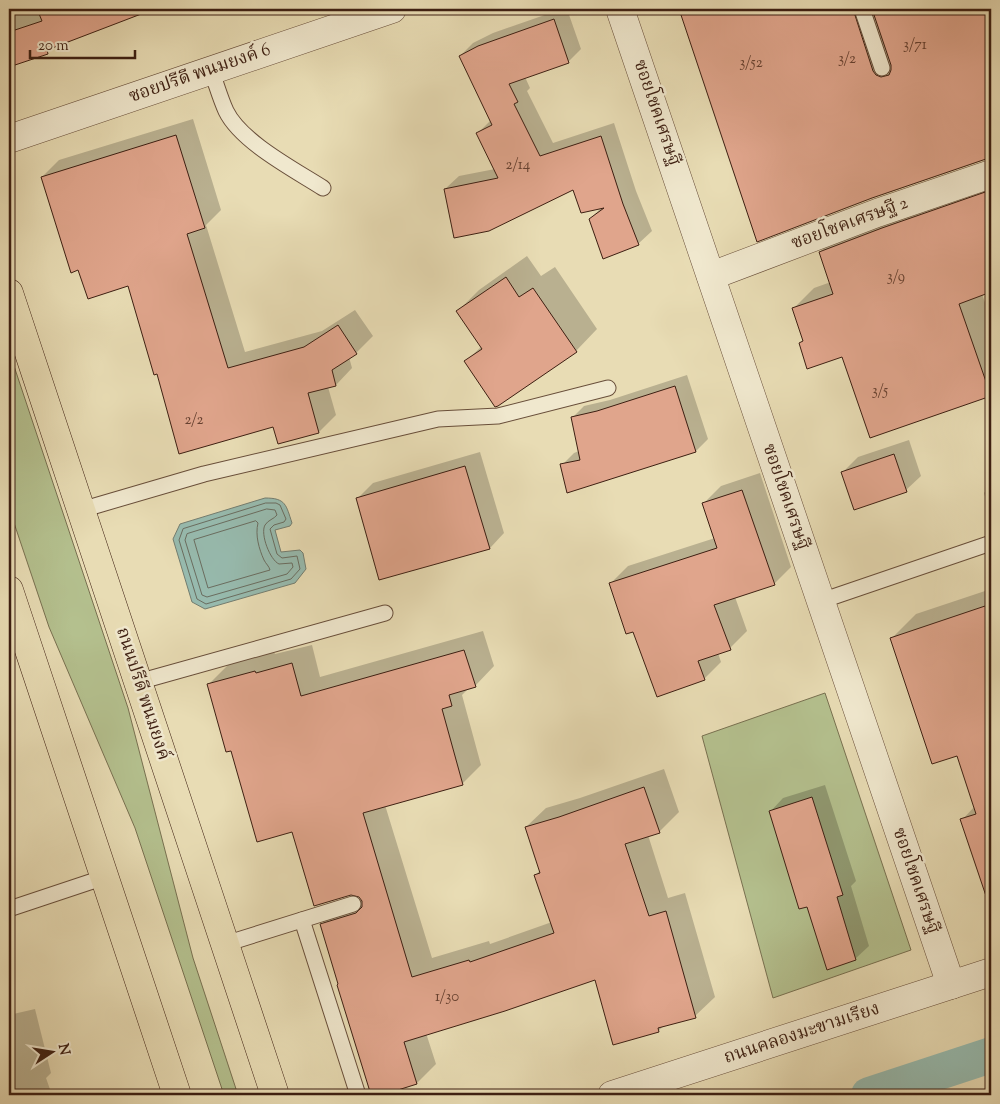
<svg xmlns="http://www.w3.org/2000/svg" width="1000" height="1104" viewBox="0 0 1000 1104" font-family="'Sorts Mill Goudy','Noto Serif Thai',serif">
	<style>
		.green { fill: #b4c08e; stroke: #787050 }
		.water { fill: #97bbaf; stroke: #737d70 }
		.shadow { fill: #0003 }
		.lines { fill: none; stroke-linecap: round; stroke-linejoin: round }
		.shore { stroke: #6a6d60; stroke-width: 1 }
		.canal { stroke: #97bbaf; stroke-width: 36 }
		.building { fill: #e0a58c; stroke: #3d1f12 }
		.service-casing { stroke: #684e3a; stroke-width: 17 }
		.minor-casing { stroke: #684e3a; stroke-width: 29 }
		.tertiary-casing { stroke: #684e3a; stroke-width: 29 }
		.primary-casing { stroke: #3d1f12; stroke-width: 29 }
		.service { stroke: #f0e8ce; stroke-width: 15 }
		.minor { stroke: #f0e8ce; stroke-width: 28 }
		.tertiary { stroke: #f0e8ce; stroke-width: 28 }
		.primary { stroke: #e8dcb4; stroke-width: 28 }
		.labels { text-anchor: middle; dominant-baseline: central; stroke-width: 5; stroke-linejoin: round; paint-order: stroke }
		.number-label { font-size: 15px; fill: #664030 }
		.street-label { font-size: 18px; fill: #3d1f12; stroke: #f0e8ce }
	</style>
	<rect width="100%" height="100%" fill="#e8dcb4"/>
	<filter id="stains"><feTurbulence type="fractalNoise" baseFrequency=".004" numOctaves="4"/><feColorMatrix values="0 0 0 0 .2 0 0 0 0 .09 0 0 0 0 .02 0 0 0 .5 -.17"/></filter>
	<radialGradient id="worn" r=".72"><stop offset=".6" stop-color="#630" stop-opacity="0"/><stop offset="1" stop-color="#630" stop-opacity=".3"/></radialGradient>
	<!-- green -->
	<g class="green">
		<polygon points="9,351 128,708 193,958 238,1095 224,1095 135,828 49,627 9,508"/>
		<polygon points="825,693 911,950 773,998 702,736"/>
	</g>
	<!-- water -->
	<path class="water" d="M265 498C286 498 286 505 292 523L290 526 275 530 281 552 300 550 303 553 306 569 295 583 205 609 192 602 173 539 180 524Z"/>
	<!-- shadow -->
	<g class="shadow">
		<polygon points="9,9 151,9 120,19 54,46 47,53 12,65 9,55"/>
		<polygon points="562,9 567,9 581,49 568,62 525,77 530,88 527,91 553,143 614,123 636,191 652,231 638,244 590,219 602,207 574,188 445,189 459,176 495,169 477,134 490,121 460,56 473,43 493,33"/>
		<polygon points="680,9 991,9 991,158 986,158 871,197 758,240"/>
		<polygon points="193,119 221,210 206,225 245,352 322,331 355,310 373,336 356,353 349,357 352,368 336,385 328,387 336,415 319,432 279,443 274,425 157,373 129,285 42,177 59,160"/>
		<polygon points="991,178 991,289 982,294 991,320 990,395 800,343 804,339 794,308 814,288 831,282 820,252 840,232"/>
		<polygon points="527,256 541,276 555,267 597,329 576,351 466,361 482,346 458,311 479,290"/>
		<polygon points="687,375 708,439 696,451 562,465 574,453 579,451 572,418 584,406 610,400"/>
		<polygon points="909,440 921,476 906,490 843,472 858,457"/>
		<polygon points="480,452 504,533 490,548 380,579 358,498 373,483"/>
		<polygon points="760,473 791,567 774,584 735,597 747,631 730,648 718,653 721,662 704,679 634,630 611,583 628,566 715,538 704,503 721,486"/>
		<polygon points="991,485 991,516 984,493"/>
		<polygon points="991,589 991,889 985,891 962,820 975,806 958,755 892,638 916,614"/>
		<polygon points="483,631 494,666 475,686 470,687 462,695 481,765 462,784 385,805 432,958 489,941 490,944 552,922 535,876 540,870 526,827 546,808 580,798 664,769 679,812 659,832 648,835 668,898 685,893 715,997 695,1016 665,1025 658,1031 596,978 426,1033 436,1064 417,1083 378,1095 373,1095 338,985 340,984 322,924 341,905 362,899 293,830 232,749 208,685 228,665 274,652 275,654 312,645 320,677"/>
		<polygon points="825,785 856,881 851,886 869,946 855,959 770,812 783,798"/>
		<polygon points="35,1009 51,1073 46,1078 52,1095 9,1095 9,1015"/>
	</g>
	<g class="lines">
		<!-- shore -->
		<g class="shore">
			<polygon points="266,503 276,503 280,505 286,519 284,522 274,525 270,529 277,554 282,558 297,556 300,569 291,579 206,604 197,599 179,540 183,529"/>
			<path d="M267 509 275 510 277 515C274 519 268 520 265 525 260 534 270 560 279 564L292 563 293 567 287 574 207 597 202 595 185 540 187 534Z"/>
			<path d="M256 521 258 523C255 535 259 549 264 560 266 564 269 566 270 570L208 588 194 540Z"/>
		</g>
		<!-- canal -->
		<polyline class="canal" points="869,1095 991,1055"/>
	</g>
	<!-- building -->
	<g class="building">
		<polygon points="37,9 148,9 149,11 47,50 48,54 9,67 9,32 42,21"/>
		<polygon points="679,9 853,9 873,71 876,75 881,77 889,75 891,70 891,65 872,9 991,9 991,159 986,159 872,198 757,242"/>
		<polygon points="554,19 569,63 509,84 518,102 514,104 540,156 601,136 623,204 639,245 603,259 589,219 604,208 581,213 573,190 489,231 454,238 444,189 498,178 476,133 492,125 459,56 478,46"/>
		<polygon points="176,135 205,228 187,234 228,368 304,347 338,325 357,354 332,370 336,386 308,393 319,433 278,444 273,427 179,454 157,374 154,375 128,286 88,299 78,270 71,273 41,177"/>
		<polygon points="991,190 991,292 959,304 991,396 870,438 842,357 807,369 799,343 803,341 792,308 833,294 819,252 882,228"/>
		<polygon points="506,277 519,297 533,288 577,352 498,406 495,407 464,361 482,349 456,311"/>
		<polygon points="675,386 696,452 567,493 560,464 580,460 571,417 597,411"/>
		<polygon points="894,454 907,492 854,510 841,472"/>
		<polygon points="465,466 490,549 379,580 356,498"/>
		<polygon points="742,490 775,585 714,605 731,650 698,661 705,680 657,697 633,632 626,634 609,583 717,548 702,503"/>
		<polygon points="991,604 991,895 986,896 960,819 976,814 957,756 932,764 890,638"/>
		<polygon points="464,650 476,687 449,695 452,706 442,709 463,785 363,813 412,977 469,960 470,962 554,933 534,875 540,873 525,827 559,817 644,787 660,833 625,844 649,916 666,911 696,1018 658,1028 659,1032 613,1045 595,980 505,1011 404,1042 417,1084 382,1095 371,1095 337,985 338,984 320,924 356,913 362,907 362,901 359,897 351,895 314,906 292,832 257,842 231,751 226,752 207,684 255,671 256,673 292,663 301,696"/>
		<polygon points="812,797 843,895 837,897 856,960 827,970 807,907 799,909 769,811"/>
	</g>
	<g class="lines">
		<!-- service casing -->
		<g class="service-casing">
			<g id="service">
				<polyline points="862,9 882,68"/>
				<path d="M211 70C216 83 220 98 226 111 241 142 295 170 323 188"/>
				<polyline points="81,510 204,474 438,419 498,416 608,388"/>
				<polyline points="821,601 991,543"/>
				<polyline points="138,682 385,613"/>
				<polyline points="9,909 105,877"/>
				<polyline points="302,920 358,1095"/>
				<polyline points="225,944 353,904"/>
			</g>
		</g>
		<!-- minor casing -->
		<g class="minor-casing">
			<g id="minor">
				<polyline points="620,9 951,985"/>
				<polyline points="9,139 392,9"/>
				<polyline points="711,276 877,213 991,174"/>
			</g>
		</g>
		<!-- tertiary casing -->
		<g class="tertiary-casing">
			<polyline id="tertiary" points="612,1095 991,972"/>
		</g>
		<!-- primary casing -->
		<g class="primary-casing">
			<g id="primary">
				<polyline points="9,293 275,1095"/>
				<polyline points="9,590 177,1095"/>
			</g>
		</g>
		<!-- service -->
		<use href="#service" class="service"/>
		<!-- minor -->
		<use href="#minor" class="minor"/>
		<!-- tertiary -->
		<use href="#tertiary" class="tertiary"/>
		<!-- primary -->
		<use href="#primary" class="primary"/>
	</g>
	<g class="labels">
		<!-- number labels -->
		<g class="number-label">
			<text x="915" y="45">3/71</text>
			<text x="847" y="59">3/2</text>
			<text x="751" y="63">3/52</text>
			<text x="518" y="165">2/14</text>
			<text x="896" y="277">3/9</text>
			<text x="880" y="391">3/5</text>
			<text x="194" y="420">2/2</text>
			<text x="447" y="997">1/30</text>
		</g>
		<!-- street labels -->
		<g class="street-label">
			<text transform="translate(200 74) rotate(-19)">ซอยปรีดี พนมยงค์ 6</text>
			<text transform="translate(656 113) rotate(71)">ซอยโชคเศรษฐี</text>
			<text transform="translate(850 224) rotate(-20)">ซอยโชคเศรษฐี 2</text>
			<text transform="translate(785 497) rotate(71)">ซอยโชคเศรษฐี</text>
			<text transform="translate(142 694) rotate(72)">ถนนปรีดี พนมยงค์</text>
			<text transform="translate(915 881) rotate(71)">ซอยโชคเศรษฐี</text>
			<text transform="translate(802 1034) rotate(-18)">ถนนคลองมะขามเรียง</text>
		</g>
	</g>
	<!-- margin -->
	<rect width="1000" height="1104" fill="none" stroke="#e8dcb4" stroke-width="30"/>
	<rect x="10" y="10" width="980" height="1084" fill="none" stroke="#3d1f12" stroke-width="2.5"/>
	<rect x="15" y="15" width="970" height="1074" fill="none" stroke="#3d1f12"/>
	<!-- north arrow -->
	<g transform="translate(52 1052) rotate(78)" stroke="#f0e8ce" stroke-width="4" paint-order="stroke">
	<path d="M0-4L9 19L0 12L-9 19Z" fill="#3d1f12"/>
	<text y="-8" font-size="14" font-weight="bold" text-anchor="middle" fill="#3d1f12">N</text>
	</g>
	<!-- scale -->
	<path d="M30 50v8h105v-8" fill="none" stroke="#3d1f12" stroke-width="2.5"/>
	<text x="38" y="50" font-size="15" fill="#3d1f12" stroke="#f0e8ce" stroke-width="4" paint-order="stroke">20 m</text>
	<rect width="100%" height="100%" filter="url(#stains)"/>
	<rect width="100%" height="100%" fill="url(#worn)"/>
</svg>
